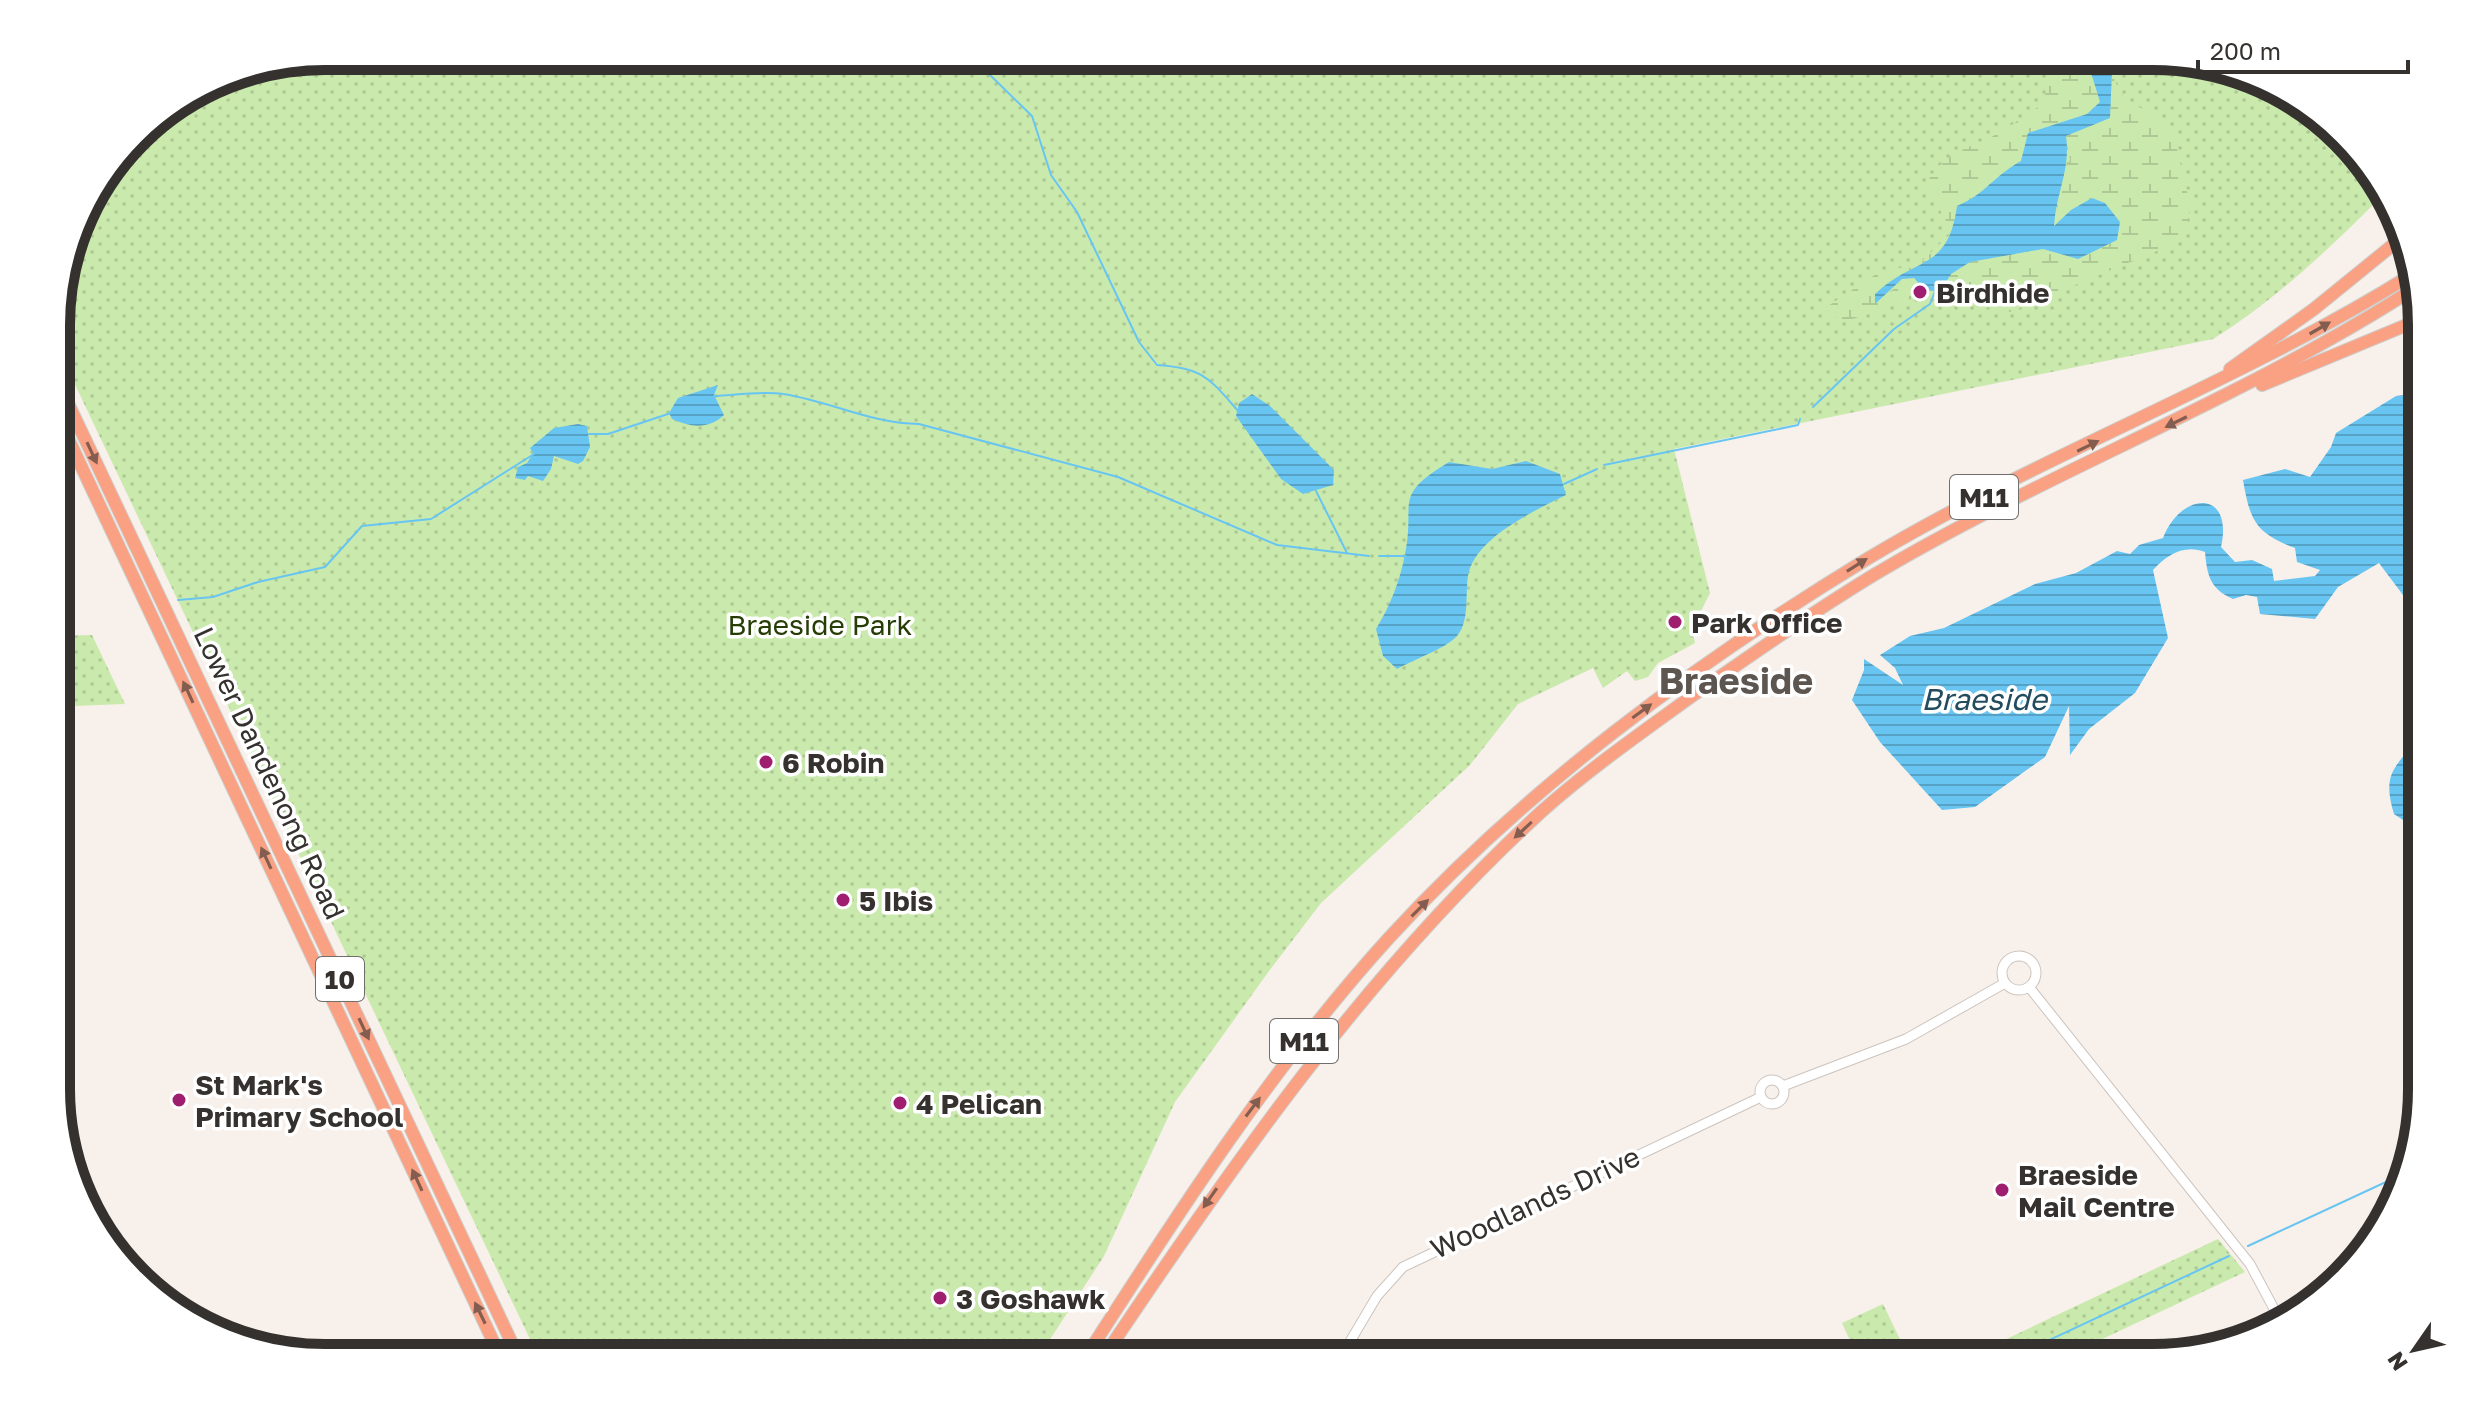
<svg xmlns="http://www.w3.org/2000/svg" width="2478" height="1414" viewBox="0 0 2478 1414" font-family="'Golos Text',sans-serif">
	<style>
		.grass { fill: url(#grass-dots) }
		.wetland { fill: url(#wetland-marsh) }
		.water { fill: url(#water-rules) }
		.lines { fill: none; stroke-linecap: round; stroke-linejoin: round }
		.stream { stroke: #68c5f2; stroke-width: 2 }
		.secondary-casing { stroke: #ccc4be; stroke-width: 11 }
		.highway-casing { stroke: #cececd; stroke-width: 14 }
		.secondary { stroke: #fff; stroke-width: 9 }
		.highway { stroke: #f9a182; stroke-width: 12 }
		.oneway { fill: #835e50 }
		.poi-dot { fill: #9f1e70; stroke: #fff; stroke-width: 3 }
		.labels { text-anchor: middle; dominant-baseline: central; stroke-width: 7; stroke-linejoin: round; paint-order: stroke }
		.shield { fill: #fff; stroke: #716f6d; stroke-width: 2 }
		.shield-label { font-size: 26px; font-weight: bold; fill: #34312e }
		.poi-label { font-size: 28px; font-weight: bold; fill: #34312e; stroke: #fff; text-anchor: start }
		.park-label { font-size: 28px; fill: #263d06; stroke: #fff }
		.street-label { font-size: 28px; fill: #34312e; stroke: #fff }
		.water-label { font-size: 30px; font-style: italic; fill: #244c5f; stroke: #fff }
		.district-label { font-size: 36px; font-weight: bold; fill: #5c5550; stroke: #fff }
		.rim { fill: none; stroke: #34312e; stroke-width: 10 }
	</style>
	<defs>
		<pattern id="grass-dots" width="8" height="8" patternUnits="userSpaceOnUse" patternTransform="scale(2)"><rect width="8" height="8" fill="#caeaad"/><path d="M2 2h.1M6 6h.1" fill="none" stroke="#aec995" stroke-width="1.8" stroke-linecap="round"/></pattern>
		<pattern id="wetland-marsh" width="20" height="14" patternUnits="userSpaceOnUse" patternTransform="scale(2)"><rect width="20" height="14" fill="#caeaad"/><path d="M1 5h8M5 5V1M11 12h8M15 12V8" fill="none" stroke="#aec995"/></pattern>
		<pattern id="water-rules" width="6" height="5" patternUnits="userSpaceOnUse" patternTransform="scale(2)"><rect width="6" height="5" fill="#68c5f2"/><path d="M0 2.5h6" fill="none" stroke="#56a1c4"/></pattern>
	</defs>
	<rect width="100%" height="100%" fill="#f8f0ea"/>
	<!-- grass -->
	<g class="grass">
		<path d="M325 56H2154L2287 92 2377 176 2383 195C2330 248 2277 299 2213 339L1674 449 1710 593 1692 629 1695 643 1658 663 1648 677 1635 681 1627 671 1603 688 1593 668 1518 704 1470 765 1321 903 1269 971 1175 1102 1104 1256 1038 1358H539L58 349V290L84 206 147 123 222 76Z"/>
		<polygon points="92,635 125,704 74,706 63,676 58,673 58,636"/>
		<polygon points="2218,1239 2245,1272 2064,1357 1966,1358"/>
		<polygon points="1883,1304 1909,1358 1858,1358 1842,1323"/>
	</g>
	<!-- wetland -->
	<path class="wetland" d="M2054 56H2085L2100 101 2087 114 2029 133 2021 161C1995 176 1984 195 1957 206 1951 250 1933 262 1893 277L1886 297 1903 279 1951 274 1970 262 2043 249 2079 259 2054 228 2056 197 2070 160 2066 136 2110 118 2112 72 2122 56H2125L2114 80 2127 102 2150 112 2173 132 2191 208 2181 241 2010 312 1926 294 1844 322 1822 310 1876 274 1920 263 1952 232 1926 184C1947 150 1962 152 1995 135 2012 126 2027 114 2043 104Z"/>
	<!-- water -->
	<g class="water">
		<path d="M604 56H680C649 74 634 67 604 56Z"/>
		<path d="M2086 56H2122L2112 72 2110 118 2066 136C2071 169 2056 193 2054 226L2071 210 2092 198 2105 203 2120 222 2117 240 2078 259 2043 249 1970 262 1951 274 1940 292 1924 289 1914 278 1902 279 1875 304V294C1915 256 1948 272 1957 206 1984 195 1994 176 2021 161L2028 133 2087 114 2100 102Z"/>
		<path d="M718 385 714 395 724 415C708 430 690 427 672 419L669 413 678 398Z"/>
		<path d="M2421 393V619L2379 563 2338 587 2315 619 2260 614 2257 597 2246 595 2233 599C2210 589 2207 575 2205 552 2184 544 2167 555 2153 570L2168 638 2135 693 2089 729 2070 755 2069 706 2045 757 1975 807 1942 810 1880 742 1852 700 1864 670V659L1903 685 1895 668 1880 655 1910 636 1944 628 2035 584 2076 573 2117 551 2130 554 2139 545 2163 538C2181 491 2234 489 2221 547L2235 562 2252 560 2272 569 2274 581 2315 576 2320 570 2297 562 2295 548C2255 533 2250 520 2243 480L2285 469 2310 477 2331 447 2336 433 2396 396Z"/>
		<polygon points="1252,394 1270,406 1334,470 1333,485 1303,494 1281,479 1236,416 1239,403"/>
		<polygon points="578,424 587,426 590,447 583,461 578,464 554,456 551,469 543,481 528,476 525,480 515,478 518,467 527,463 533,453 530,448 554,428"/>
		<path d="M1526 461 1560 474 1566 495C1536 510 1474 538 1468 576 1465 594 1470 621 1457 636 1448 647 1411 661 1397 669L1383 656 1376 629C1390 606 1400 581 1405 554 1416 501 1391 497 1449 462L1492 469Z"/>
		<path d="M2421 729V832L2394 814C2379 765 2403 767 2421 729Z"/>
	</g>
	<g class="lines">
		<!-- stream -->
		<g class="stream">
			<path d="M938 56 947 63 987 72 1032 116 1051 175 1077 212 1139 342 1157 365C1204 368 1209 378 1239 412"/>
			<path d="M714 396C735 395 762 391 783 394 830 401 872 424 919 424L1118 477 1277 545 1369 556"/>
			<polyline points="1813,407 1894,329 1930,304 1935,291"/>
			<polyline points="589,434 608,434 671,413"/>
			<polyline points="1604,465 1798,425 1800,419"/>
			<polyline points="1564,484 1597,469"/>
			<polyline points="1316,491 1347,553"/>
			<polyline points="1379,556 1406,556"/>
			<polyline points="178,600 213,597 258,582 325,567 362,526 431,519 534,454"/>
			<polyline points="2248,1246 2401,1175"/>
			<polyline points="2013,1357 2229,1256"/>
		</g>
		<!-- secondary casing -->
		<g class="secondary-casing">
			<g id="secondary">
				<circle cx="2019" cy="973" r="17"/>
				<polyline points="2029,987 2250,1264 2280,1320"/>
				<circle cx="1772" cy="1092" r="12"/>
				<polyline points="1783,1086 1906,1039 2005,983"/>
				<polyline points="1345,1350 1377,1296 1403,1267 1761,1097"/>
				<polyline points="1320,1358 1334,1347 1345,1350 1351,1358"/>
			</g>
		</g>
		<!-- highway casing -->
		<g class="highway-casing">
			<g id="highway">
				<polyline points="2230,369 2314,309 2399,240"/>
				<polyline points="58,382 519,1358"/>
				<polyline points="2262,385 2421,319"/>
				<polyline points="58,417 501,1358"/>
				<path d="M1085 1358C1178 1213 1272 1067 1388 939 1526 788 1693 665 1867 559 2042 454 2236 384 2411 275"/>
				<path d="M1103 1358C1234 1162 1367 972 1541 812 1588 770 1641 733 1692 696 1751 655 1810 614 1872 576 2048 471 2242 400 2415 288"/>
			</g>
		</g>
		<!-- secondary -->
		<use href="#secondary" class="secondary"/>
		<!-- highway -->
		<use href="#highway" class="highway"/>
	</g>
	<!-- one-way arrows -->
	<defs><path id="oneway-solid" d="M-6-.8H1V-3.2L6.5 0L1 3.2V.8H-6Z" transform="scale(2)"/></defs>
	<g class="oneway">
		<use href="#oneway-solid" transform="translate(2320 328) rotate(-30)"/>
		<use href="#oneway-solid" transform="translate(2176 422) rotate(154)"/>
		<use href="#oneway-solid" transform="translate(2088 446) rotate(-26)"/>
		<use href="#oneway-solid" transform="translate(92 453) rotate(65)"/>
		<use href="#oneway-solid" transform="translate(1857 565) rotate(-32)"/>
		<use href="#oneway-solid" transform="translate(188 692) rotate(-115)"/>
		<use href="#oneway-solid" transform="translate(1642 711) rotate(-36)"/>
		<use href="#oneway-solid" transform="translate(1523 830) rotate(137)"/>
		<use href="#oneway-solid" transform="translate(266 858) rotate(-115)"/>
		<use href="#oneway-solid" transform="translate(1420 908) rotate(-45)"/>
		<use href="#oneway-solid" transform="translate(364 1029) rotate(65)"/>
		<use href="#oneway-solid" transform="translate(1253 1107) rotate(-53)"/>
		<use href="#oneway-solid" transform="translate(417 1180) rotate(-115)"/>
		<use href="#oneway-solid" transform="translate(1210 1198) rotate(125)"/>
		<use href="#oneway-solid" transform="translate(480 1313) rotate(-116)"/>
	</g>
	<!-- markers -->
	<g class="poi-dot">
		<circle cx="1920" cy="292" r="8"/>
		<circle cx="1675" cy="622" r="8"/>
		<circle cx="766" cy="762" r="8"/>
		<circle cx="843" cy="900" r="8"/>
		<circle cx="179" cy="1100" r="8"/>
		<circle cx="900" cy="1103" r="8"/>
		<circle cx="2002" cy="1190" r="8"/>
		<circle cx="940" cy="1298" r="8"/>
	</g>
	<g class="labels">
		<!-- shield labels -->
		<g class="shield">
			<rect x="1950" y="475" width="68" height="44" rx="6"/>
			<rect x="316" y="957" width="48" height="44" rx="6"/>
			<rect x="1270" y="1019" width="68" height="44" rx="6"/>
		</g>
		<g class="shield-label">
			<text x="1984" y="497">M11</text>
			<text x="340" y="979">10</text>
			<text x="1304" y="1041">M11</text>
		</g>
		<!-- poi labels -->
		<g class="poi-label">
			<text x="1936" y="292">Birdhide</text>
			<text x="1691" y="622">Park Office</text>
			<text x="782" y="762">6 Robin</text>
			<text x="859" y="900">5 Ibis</text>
			<text x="195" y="1084">St Mark's<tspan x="195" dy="32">Primary School</tspan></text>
			<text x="916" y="1103">4 Pelican</text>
			<text x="2018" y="1174">Braeside<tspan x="2018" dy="32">Mail Centre</tspan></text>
			<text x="956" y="1298">3 Goshawk</text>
		</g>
		<!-- park labels -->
		<g class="park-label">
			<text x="820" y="624">Braeside Park</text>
		</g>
		<!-- street labels -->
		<g class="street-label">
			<text transform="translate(270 773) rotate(65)">Lower Dandenong Road</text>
			<text transform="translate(1535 1202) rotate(-25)">Woodlands Drive</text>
		</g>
		<!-- water labels -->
		<g class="water-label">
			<text x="1984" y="699">Braeside</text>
		</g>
		<!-- district labels -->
		<g class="district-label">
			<text x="1736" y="680">Braeside</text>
		</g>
	</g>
	<!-- crop -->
	<path d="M0 0H2478V1414H0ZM325 70H2153A255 255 0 0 1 2408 325V1089A255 255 0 0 1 2153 1344H325A255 255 0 0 1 70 1089V325A255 255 0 0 1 325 70Z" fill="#fff" fill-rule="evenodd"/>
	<path class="rim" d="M325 70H2153A255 255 0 0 1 2408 325V1089A255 255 0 0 1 2153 1344H325A255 255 0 0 1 70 1089V325A255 255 0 0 1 325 70Z"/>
	<!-- north arrow -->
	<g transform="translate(2414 1350) rotate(236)" stroke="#ffffff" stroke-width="6" paint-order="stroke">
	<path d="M0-6L14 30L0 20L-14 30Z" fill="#34312e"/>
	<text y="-12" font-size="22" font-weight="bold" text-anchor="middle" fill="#34312e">N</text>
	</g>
	<!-- scale -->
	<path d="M2198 60v12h210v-12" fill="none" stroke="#34312e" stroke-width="4"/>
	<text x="2210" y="60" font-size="24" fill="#34312e" stroke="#ffffff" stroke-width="6" paint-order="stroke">200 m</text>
</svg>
